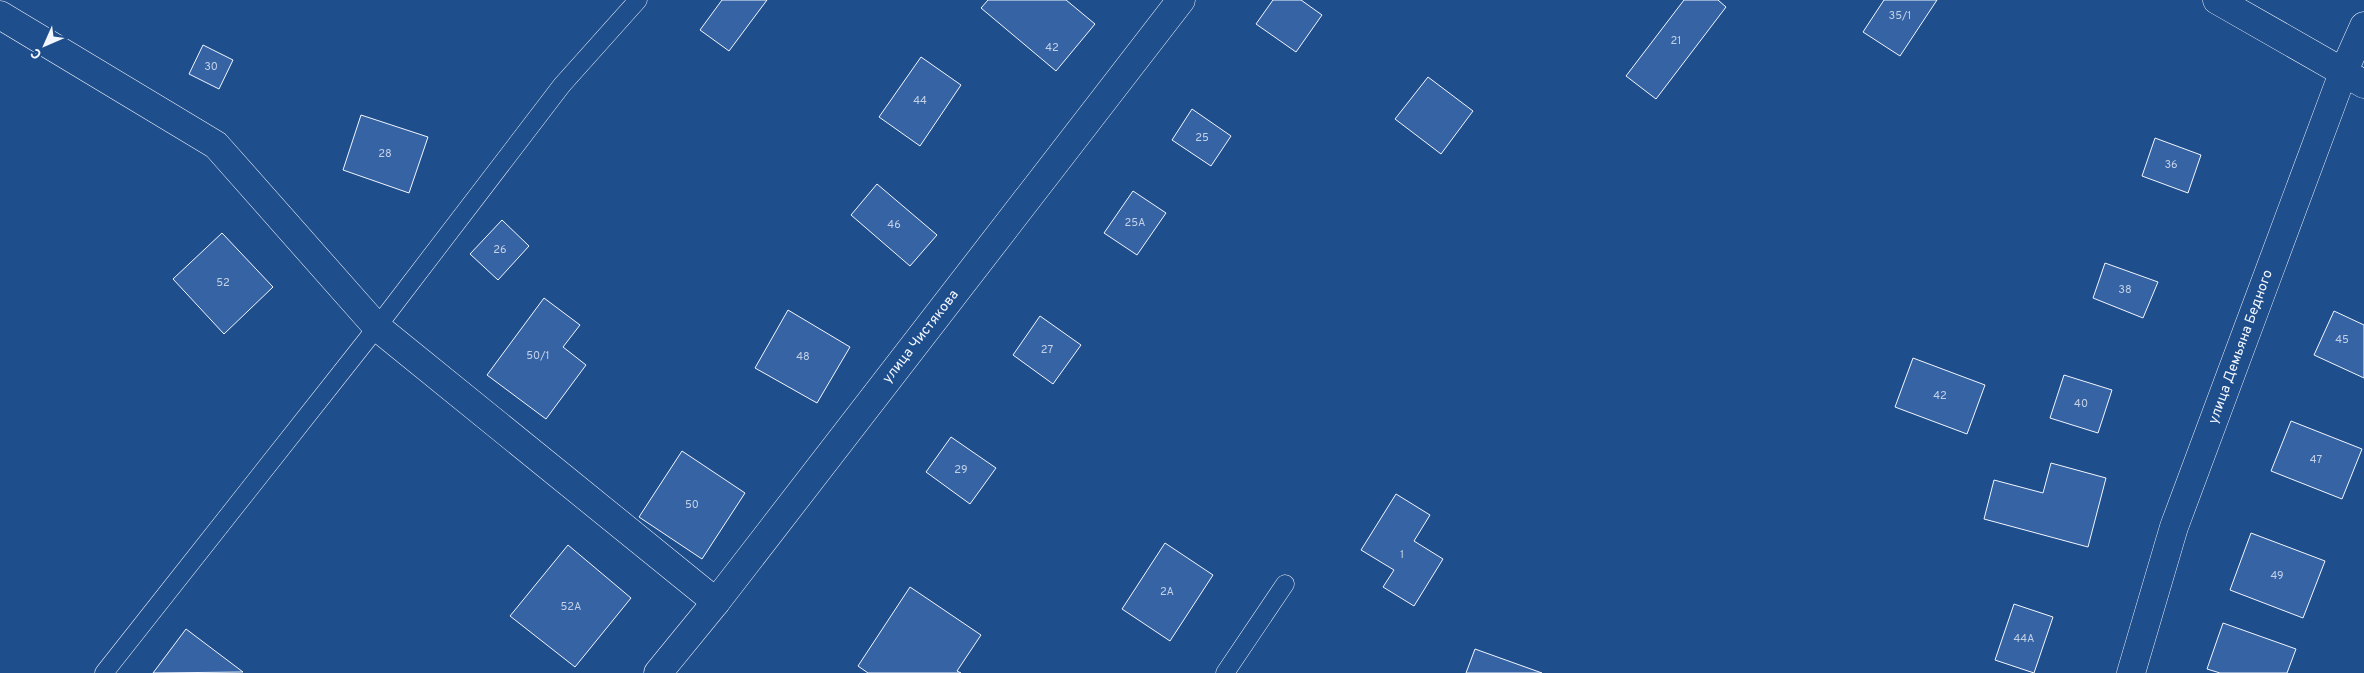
<svg xmlns="http://www.w3.org/2000/svg" width="2364" height="673" font-family="Overpass,sans-serif">
	<rect width="100%" height="100%" fill="#1f4e8c"/>
	<g fill="#3563a3" stroke="#f2f6ff">
		<path d="M722,0H767L729,51L700,30Z"/>
		<path d="M988,0H1066L1095,24L1056,71L981,8Z"/>
		<path d="M1273,0H1301L1322,15L1296,52L1256,24Z"/>
		<path d="M1684,0H1718L1726,7L1656,99L1626,76Z"/>
		<path d="M1884,0H1937L1900,56L1863,32Z"/>
		<path d="M203,45L233,60L219,89L189,74Z"/>
		<path d="M921,57L961,85L920,146L879,117Z"/>
		<path d="M1428,77L1473,111L1441,154L1395,119Z"/>
		<path d="M1192,109L1231,136L1211,166L1172,140Z"/>
		<path d="M361,115L428,137L409,193L343,170Z"/>
		<path d="M2155,138L2201,155L2188,193L2142,176Z"/>
		<path d="M877,184L937,235L910,266L851,215Z"/>
		<path d="M1133,191L1166,213L1137,255L1104,233Z"/>
		<path d="M502,220L529,246L498,280L470,254Z"/>
		<path d="M222,233L273,287L224,334L173,279Z"/>
		<path d="M2105,263L2158,282L2143,318L2093,298Z"/>
		<path d="M544,298L580,325L563,347L586,365L546,419L487,375Z"/>
		<path d="M788,310L850,347L817,403L755,368Z"/>
		<path d="M2334,311L2364,325V378L2314,355Z"/>
		<path d="M1040,316L1081,345L1053,384L1013,355Z"/>
		<path d="M1913,358L1985,385L1967,434L1895,407Z"/>
		<path d="M2064,375L2112,390L2098,433L2050,418Z"/>
		<path d="M2291,421L2362,449L2342,499L2271,471Z"/>
		<path d="M951,437L996,468L970,504L926,472Z"/>
		<path d="M682,451L745,493L702,559L639,517Z"/>
		<path d="M2051,463L2106,478L2088,547L1984,519L1994,480L2043,493Z"/>
		<path d="M1396,494L1430,515L1414,541L1443,559L1414,606L1383,587L1394,570L1361,550Z"/>
		<path d="M2251,533L2325,561L2303,618L2230,590Z"/>
		<path d="M1165,543L1213,575L1170,641L1122,609Z"/>
		<path d="M568,545L631,598L575,667L510,616Z"/>
		<path d="M910,587L981,635L957,671L961,673H868L858,666Z"/>
		<path d="M2014,604L2053,617L2034,673L1995,660Z"/>
		<path d="M2223,623L2296,649L2287,673H2220L2207,669Z"/>
		<path d="M186,629L243,672L153,673Z"/>
		<path d="M1475,649L1542,673H1466Z"/>
	</g>
	<g fill="none" stroke-linecap="round" stroke-linejoin="round">
		<defs>
			<g id="service">
				<path d="M104,673L377,327L562,85L638,0"/>
				<path d="M1225,673L1285,584"/>
			</g>
			<g id="minor">
				<path d="M2217,0L2364,84"/>
				<path d="M0,15L216,145L377,327L716,602"/>
				<path d="M658,673L716,602L1181,0"/>
				<path d="M2131,673L2174,527L2343,73L2364,26"/>
			</g>
		</defs>
		<use href="#service" stroke="#f2f6ff" stroke-width="19"/>
		<use href="#minor" stroke="#f2f6ff" stroke-width="29"/>
		<use href="#service" stroke="#1f4e8c" stroke-width="18"/>
		<use href="#minor" stroke="#1f4e8c" stroke-width="28"/>
	</g>
	<g text-anchor="middle" dominant-baseline="central" stroke-width="4" stroke-linejoin="round" paint-order="stroke">
		<g font-size="11" fill="#c3d1e8">
			<text x="1900" y="16">35/1</text>
			<text x="1676" y="41">21</text>
			<text x="1052" y="48">42</text>
			<text x="211" y="67">30</text>
			<text x="920" y="101">44</text>
			<text x="1202" y="138">25</text>
			<text x="385" y="154">28</text>
			<text x="2171" y="165">36</text>
			<text x="1135" y="223">25А</text>
			<text x="894" y="225">46</text>
			<text x="500" y="250">26</text>
			<text x="223" y="283">52</text>
			<text x="2125" y="290">38</text>
			<text x="2342" y="340">45</text>
			<text x="1047" y="350">27</text>
			<text x="538" y="356">50/1</text>
			<text x="803" y="357">48</text>
			<text x="1940" y="396">42</text>
			<text x="2081" y="404">40</text>
			<text x="2316" y="460">47</text>
			<text x="961" y="470">29</text>
			<text x="692" y="505">50</text>
			<text x="1402" y="555">1</text>
			<text x="2277" y="576">49</text>
			<text x="1167" y="592">2А</text>
			<text x="571" y="607">52А</text>
			<text x="2024" y="639">44А</text>
		</g>
		<g font-size="14" fill="#f2f6ff" stroke="#1f4e8c">
			<text transform="translate(921 337) rotate(-52)">улица Чистякова</text>
			<text transform="translate(2241 347) rotate(-70)">улица Демьяна Бедного</text>
		</g>
	</g>
	<g transform="translate(45 45) rotate(225)" stroke="#1f4e8c" stroke-width="4" paint-order="stroke">
	<path d="M0-4L9 19L0 12L-9 19Z" fill="#f2f6ff"/>
	<text y="-8" font-size="14" font-weight="bold" text-anchor="middle" fill="#f2f6ff">С</text>
	</g>
</svg>
